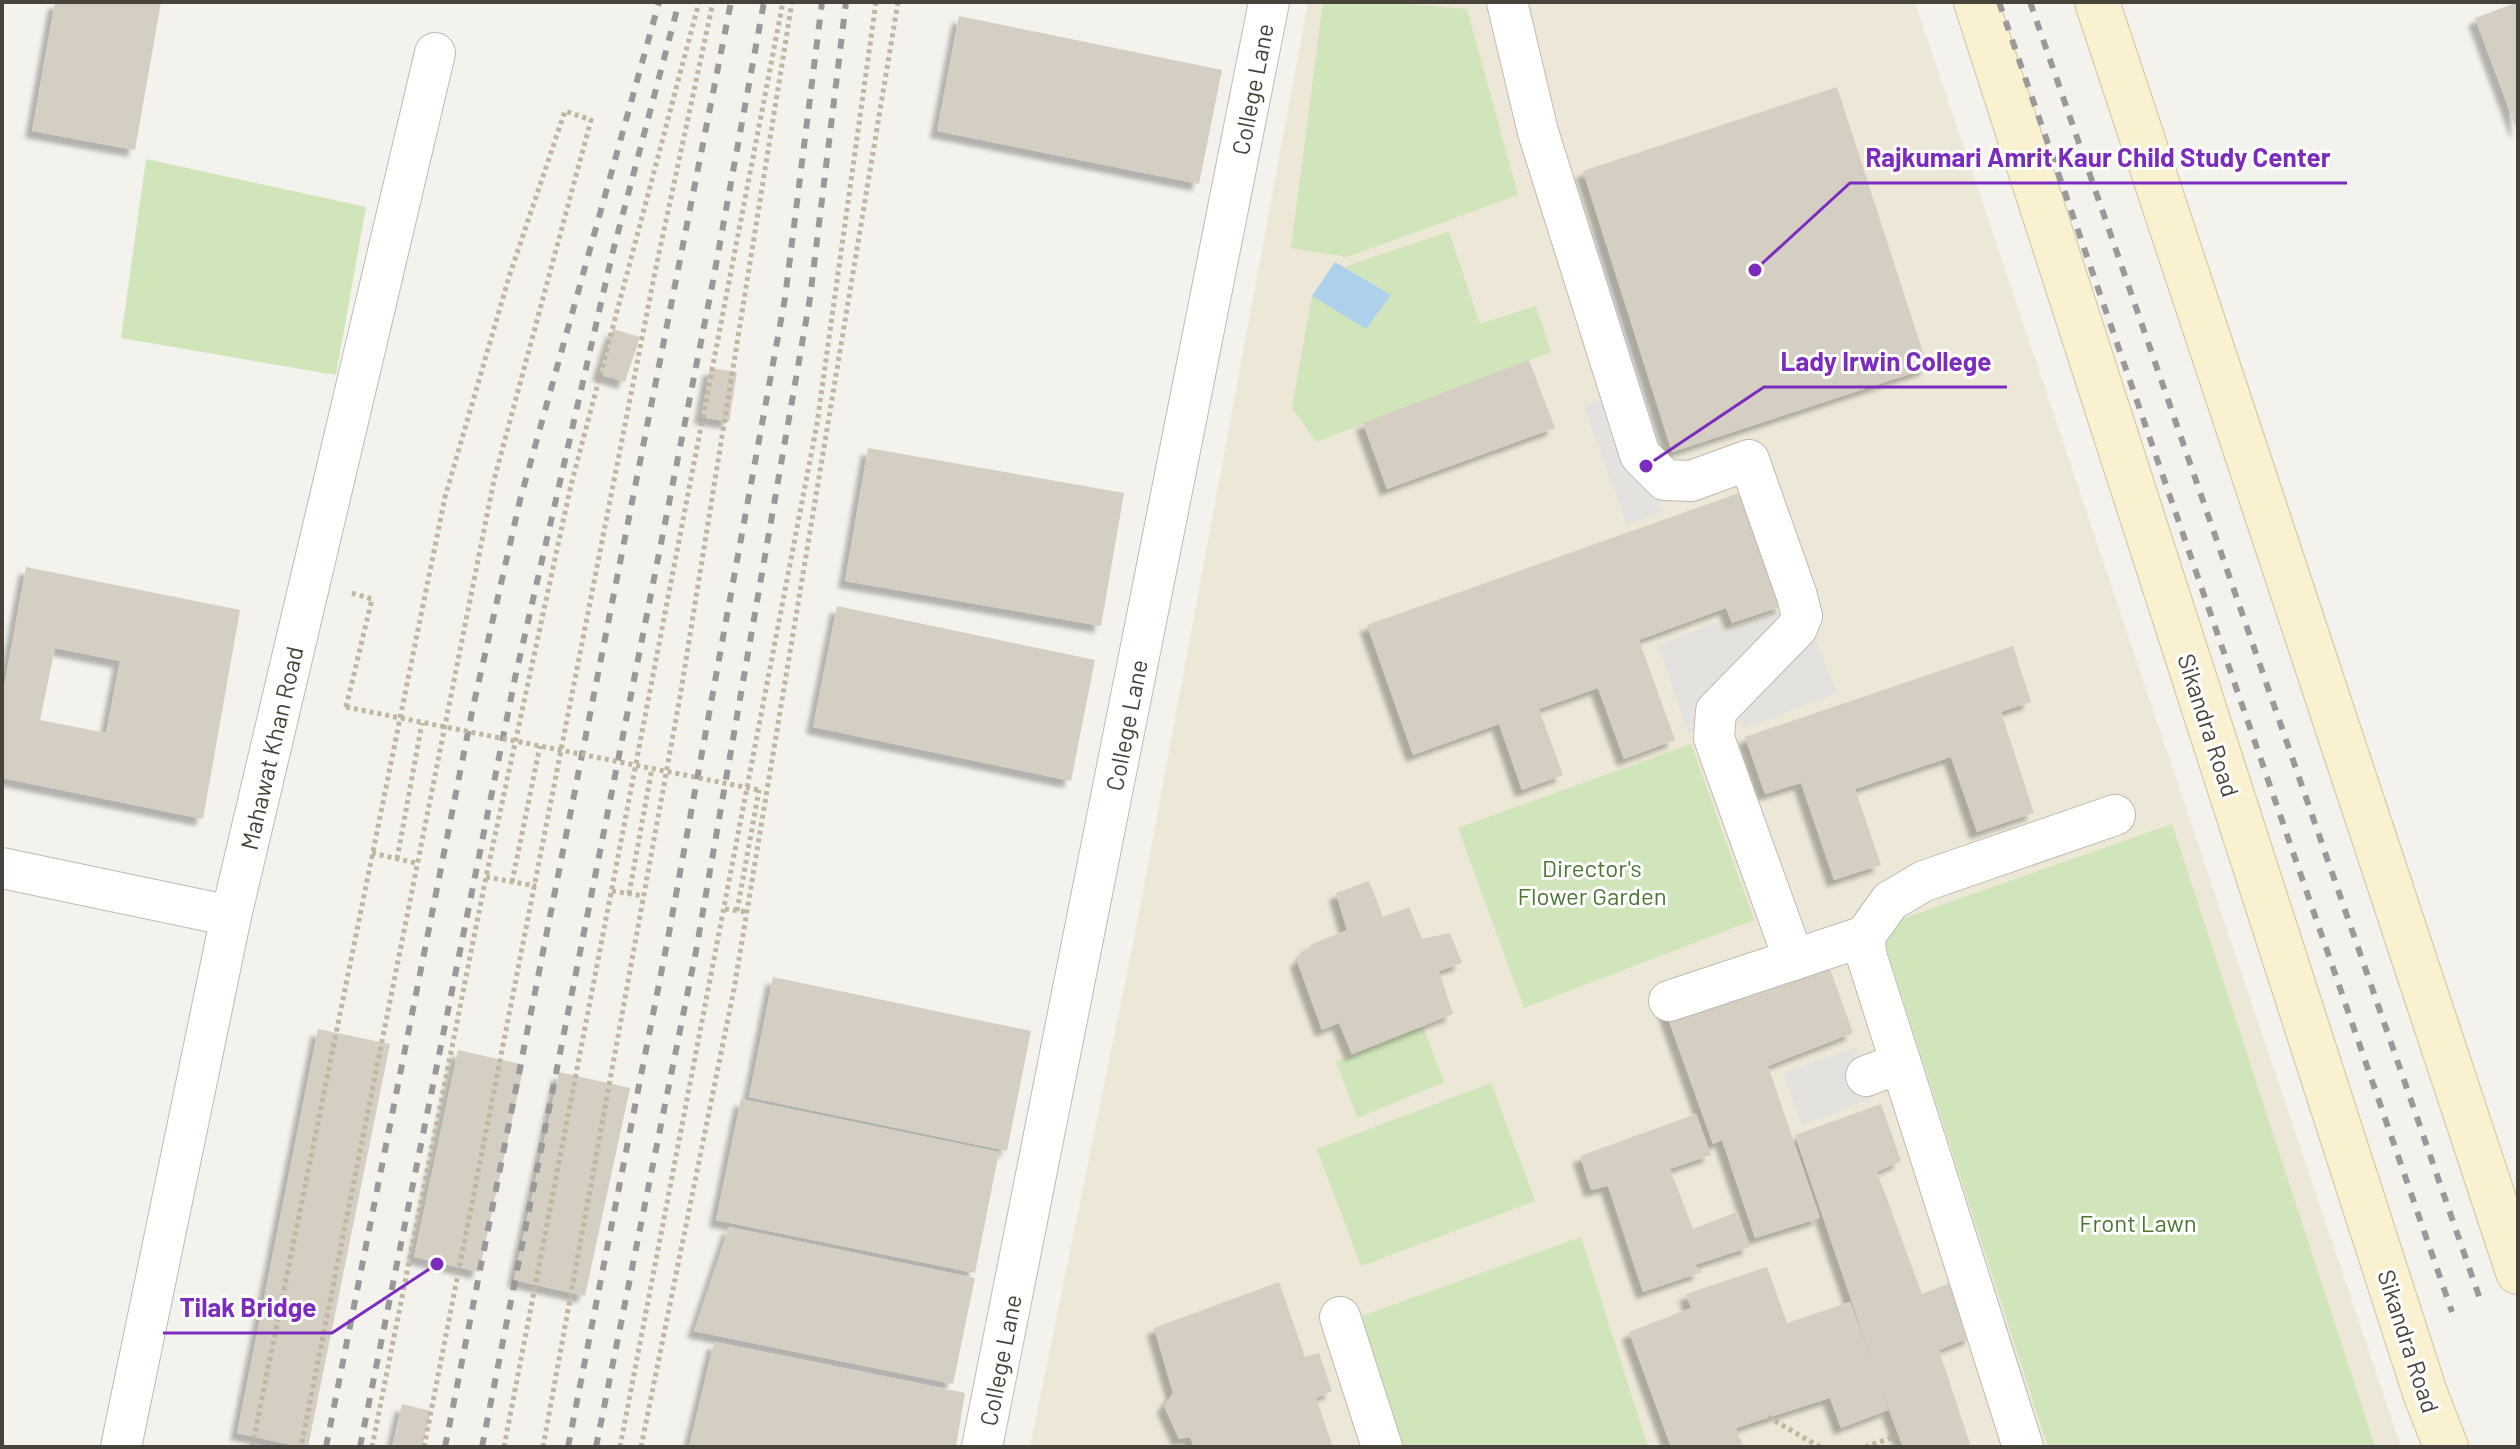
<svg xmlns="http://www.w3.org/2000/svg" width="2520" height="1449" font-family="Barlow,sans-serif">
	<defs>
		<filter id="shadow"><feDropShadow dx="-7" dy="7" stdDeviation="2" flood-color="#0004"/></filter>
	</defs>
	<rect width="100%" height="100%" fill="#f4f2ec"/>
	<path fill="#ece7d7" d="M1308,2H1915L2401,1447H1030L1136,929Z"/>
	<g fill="#d0e5b9">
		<path d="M1323,2H1389L1467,9L1518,195L1347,257L1291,248Z"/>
		<path d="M146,159L366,207L336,375L121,338Z"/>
		<path d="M1449,232L1480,324L1536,306L1551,352L1316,442L1292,408L1312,296L1366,329L1391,295L1344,267Z"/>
		<path d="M1691,744L1754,920L1524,1008L1458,828Z"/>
		<path d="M2172,824L2375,1447H2048L1884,941L1893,922Z"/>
		<path d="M1423,1027L1444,1082L1358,1118L1336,1062Z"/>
		<path d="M1491,1083L1535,1201L1361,1266L1317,1149Z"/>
		<path d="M1581,1237L1648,1447H1398L1357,1318Z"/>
	</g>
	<g fill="#e4e2df">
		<path d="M1599,234L1664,450L1641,456L1662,512L1627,525L1584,407L1620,393L1573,244Z"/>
		<path d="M1784,610L1812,630L1837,693L1743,729L1731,697L1689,734L1658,645L1718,622L1722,632Z"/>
		<path d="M1855,1048L1874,1098L1802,1125L1783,1074Z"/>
	</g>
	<path fill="#aed1eb" d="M1335,262L1391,295L1366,329L1312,296Z"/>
	<g fill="#d5cec2" fill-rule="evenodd" filter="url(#shadow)">
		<path d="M55,2H161L135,150L32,131Z"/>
		<path d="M2518,2V133L2475,18Z"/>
		<path d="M959,16L1222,70L1199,184L937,131Z"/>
		<path d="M1837,87L1928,368L1672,452L1583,171Z"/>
		<path d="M613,329L640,337L625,382L599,374Z"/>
		<path d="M1529,360L1555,428L1387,489L1363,423Z"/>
		<path d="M710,368L737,372L729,422L701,417Z"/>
		<path d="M868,448L1124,493L1101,626L845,581Z"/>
		<path d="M1742,492L1783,606L1732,623L1726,608L1639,640L1675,740L1624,759L1598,688L1539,709L1563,775L1522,790L1499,724L1413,755L1367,625Z"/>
		<path d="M26,567L240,610L203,819L2,778V698ZM55,648L120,661L106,733L40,720Z"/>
		<path d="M837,606L1095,660L1071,781L813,727Z"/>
		<path d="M2013,646L2031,702L2001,712L2034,813L1977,832L1951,757L1855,789L1881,865L1834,880L1801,783L1765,794L1745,737Z"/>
		<path d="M1369,881L1383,917L1409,907L1422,939L1450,933L1462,963L1439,971L1453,1014L1352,1054L1339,1023L1322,1030L1297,961L1312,944L1347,930L1336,893Z"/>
		<path d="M1829,966L1853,1033L1768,1066L1820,1218L1755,1238L1722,1140L1713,1144L1665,1010L1739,981L1746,998Z"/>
		<path d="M773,977L1031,1031L1007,1151L749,1097Z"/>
		<path d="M318,1029L390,1044L308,1447H301L237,1433Z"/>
		<path d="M458,1050L524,1065L479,1272L414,1257Z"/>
		<path d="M559,1072L630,1088L585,1296L514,1280Z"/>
		<path d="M741,1099L999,1152L975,1273L716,1220Z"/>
		<path d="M1881,1104L1901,1161L1877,1172L1922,1294L1953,1282L1972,1337L1939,1350L1971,1447H1903L1881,1389L1888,1410L1841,1428L1830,1398L1736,1428L1743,1447H1671L1629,1332L1691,1308L1686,1294L1767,1267L1787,1323L1850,1302L1873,1364L1795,1135Z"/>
		<path d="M1696,1114L1711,1155L1670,1169L1693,1229L1737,1212L1750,1247L1695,1265L1702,1272L1643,1292L1608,1186L1591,1190L1580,1156Z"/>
		<path d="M729,1227L975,1278L953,1384L694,1331Z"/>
		<path d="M1279,1282L1305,1357L1319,1353L1332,1391L1316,1398L1333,1447H1194L1190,1437L1179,1439L1164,1406L1173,1393L1154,1328Z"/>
		<path d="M714,1342L965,1393L956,1447H689Z"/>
		<path d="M402,1404L431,1411L422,1447H392Z"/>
	</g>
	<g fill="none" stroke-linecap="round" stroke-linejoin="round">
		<defs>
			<g id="minor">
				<path d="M1507,2L1538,132L1640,455L1665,480L1691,481L1749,460L1797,596L1802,616L1797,628L1716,711L1714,738L1794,960"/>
				<path d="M2,868L231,916"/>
				<path d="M1669,1001L1865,936"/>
				<path d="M1866,1076L1901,1063"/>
				<path d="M1340,1317L1382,1447"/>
				<path d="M121,1447L231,916L435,53"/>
				<path d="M982,1447L1269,2"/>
				<path d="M2023,1447L1866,954L1865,936L1890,901L1924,881L2115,815"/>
			</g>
			<g id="secondary">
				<path d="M1976,2L2425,1393L2446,1447"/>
				<path d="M2097,2L2518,1272"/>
			</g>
		</defs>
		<use href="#minor" stroke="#bfbaaf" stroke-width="42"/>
		<use href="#secondary" stroke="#d0c59f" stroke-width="46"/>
		<g stroke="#c0b6a1" stroke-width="5" stroke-dasharray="4 4" stroke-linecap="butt">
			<path d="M346,707L372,599L348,592"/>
			<path d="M372,853L416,863"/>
			<path d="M397,859L422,723"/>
			<path d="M486,877L536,886"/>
			<path d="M512,882L540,746"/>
			<path d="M612,891L644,896"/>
			<path d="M629,894L652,768"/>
			<path d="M725,909L747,912"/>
			<path d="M737,911L759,790"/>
			<path d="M1768,1417L1820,1447"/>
			<path d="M252,1447L445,497L509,277L565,111L591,120L494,480L301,1447"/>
			<path d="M372,1447L486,877L571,485L699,2"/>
			<path d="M424,1447L655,272L713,2"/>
			<path d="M504,1447L783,2"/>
			<path d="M543,1447L680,697L792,2"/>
			<path d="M620,1447L817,424L876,2"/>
			<path d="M641,1447L734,989L898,2"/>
			<path d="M1865,1447L1897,1436"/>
		</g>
		<use href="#minor" stroke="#fff" stroke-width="40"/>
		<use href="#secondary" stroke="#faf1d0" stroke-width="44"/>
		<g stroke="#999" stroke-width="6" stroke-dasharray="10 10" stroke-linecap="butt">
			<path d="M1999,2L2452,1312"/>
			<path d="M2030,2L2481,1302"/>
			<path d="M326,1447L473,707L520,500L659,2"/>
			<path d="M360,1447L515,678L612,255L679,2"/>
			<path d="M445,1447L731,2"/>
			<path d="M482,1447L713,281L764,2"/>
			<path d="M568,1447L669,933L785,298L822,2"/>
			<path d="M596,1447L696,951L810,298L846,2"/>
		</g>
		<path stroke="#c0b6a1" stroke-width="5" stroke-dasharray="4 4" stroke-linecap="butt" d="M346,707L759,790"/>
	</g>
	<g text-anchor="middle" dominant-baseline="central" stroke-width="6" stroke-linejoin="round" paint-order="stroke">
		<g font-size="24" fill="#48433a" stroke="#fff">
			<text transform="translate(1252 89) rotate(-79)">College Lane</text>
			<text transform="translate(1126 725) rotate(-79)">College Lane</text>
			<text transform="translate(2209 725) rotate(72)">Sikandra Road</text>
			<text transform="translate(271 748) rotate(-77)">Mahawat Khan Road</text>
			<text transform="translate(2409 1341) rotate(72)">Sikandra Road</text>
			<text transform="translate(1000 1360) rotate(-79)">College Lane</text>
		</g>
		<g font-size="24" fill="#4a7631" stroke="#fff">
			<text x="1592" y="867">Director's<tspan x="1592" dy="28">Flower Garden</tspan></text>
			<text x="2138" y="1222">Front Lawn</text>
		</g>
	</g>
	<path fill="none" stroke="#7b2cbf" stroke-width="3" d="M1755 270L1850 183H2347M1646 466L1764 387H2007M437 1264L332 1333H163"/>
	<g fill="#7b2cbf" stroke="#fff" stroke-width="3">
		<circle cx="1755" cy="270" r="8"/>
		<circle cx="1646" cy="466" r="8"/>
		<circle cx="437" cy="1264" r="8"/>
	</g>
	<g font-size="26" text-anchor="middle" font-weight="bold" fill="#7b2cbf" stroke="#fff" stroke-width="6" stroke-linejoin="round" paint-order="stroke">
		<text x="2098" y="167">Rajkumari Amrit Kaur Child Study Center</text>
		<text x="1886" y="371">Lady Irwin College</text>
		<text x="248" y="1317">Tilak Bridge</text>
	</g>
	<rect width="2520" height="1449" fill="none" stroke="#48433a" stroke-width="8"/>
</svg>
